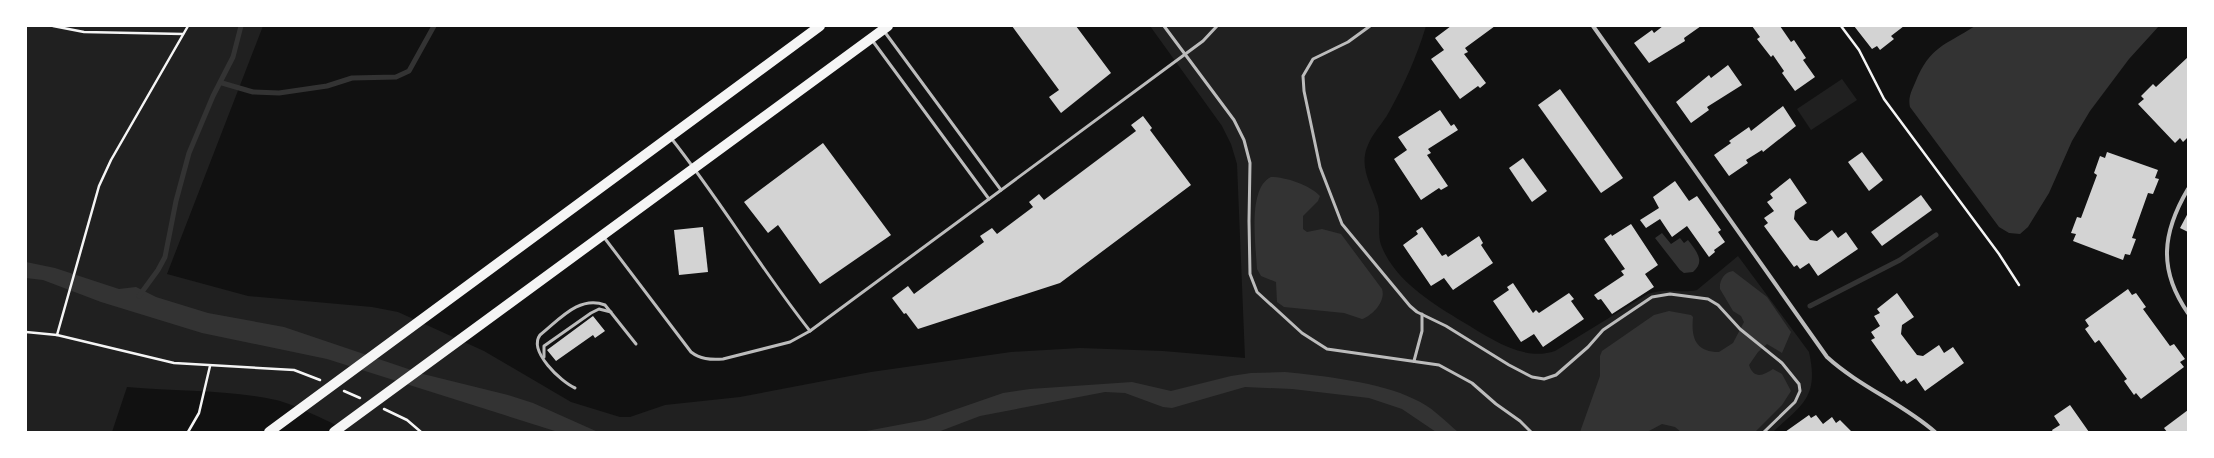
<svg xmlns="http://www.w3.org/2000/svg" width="2214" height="458" font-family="'Archivo Narrow',sans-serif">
	<rect width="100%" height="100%" fill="#111"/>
	<g fill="#202020">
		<path d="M26,26H263L167,274L248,296L372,307L398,312L484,351L571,402L620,417H630L665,405L740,397L871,372L1011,352L1080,348L1163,351L1245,358L1237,164L1231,144L1222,126L1150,26H1426C1417,56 1404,85 1389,112C1383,123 1372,134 1368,145C1358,167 1372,186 1378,206C1381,218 1377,233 1381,245C1395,281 1432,303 1463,322C1490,338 1523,362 1555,351L1648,294C1667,287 1679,294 1697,290L1738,256L1809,352C1819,397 1803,404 1773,432H352C330,423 297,405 276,400C227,389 177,392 127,387L112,432H26Z"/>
		<path d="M1842,79L1857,100L1811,130L1797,109Z"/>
	</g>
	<g fill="#333">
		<path d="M1975,26H2159L2129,59L2090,111L2072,141L2049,193L2028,227L2020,234L2009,233L1999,227L1910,107C1908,98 1911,92 1915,83C1930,46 1944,46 1975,26Z"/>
		<path d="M1271,177C1286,177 1310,185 1320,196L1318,201L1303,216V229L1307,232L1322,229L1341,234L1382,289C1386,301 1373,315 1362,319L1344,313L1284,307L1277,302L1276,282L1261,276L1257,269C1256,247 1247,188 1271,177Z"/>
		<path d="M1662,233L1671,244L1680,238L1684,243L1688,240C1696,251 1706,261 1693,272L1684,273L1680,270L1655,238Z"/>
		<path d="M26,262L55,268L119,289L136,287L156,297L208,313L284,327L423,374L508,395L533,403L598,432H558L327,359L202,333L101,302L43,280L26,278Z"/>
		<path d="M1733,271L1767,297L1791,332L1782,353L1767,344L1758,352L1749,365C1754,380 1764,375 1773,369L1782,374L1791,391L1782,405L1755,432H1681L1675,427L1662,424L1647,432H1580L1600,376V356L1602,351L1654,315L1669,311L1691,315L1693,317C1691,337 1695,352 1719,352L1733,343L1744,322L1741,316L1733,311L1720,289C1719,281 1724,272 1733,271Z"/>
		<path d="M1285,372C1323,376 1380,382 1414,399C1431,406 1444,420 1458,432H1436L1402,409L1369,398L1292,389L1245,387L1172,408L1163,407L1125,393L1105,392L980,416L938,432H861L925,420L1003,393L1030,389L1132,382L1171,391L1231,376L1251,373Z"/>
	</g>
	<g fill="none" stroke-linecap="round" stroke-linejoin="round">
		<g stroke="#333" stroke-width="5">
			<path d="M222,83L253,92L279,93L327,86L352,78L396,77L409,71L434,26"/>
			<path d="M139,296L158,270L165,257L176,201L189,153L213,96L233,57L241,26"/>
			<path d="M1810,306L1900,260L1936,235"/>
		</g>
	</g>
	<g fill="#d3d3d3">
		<path d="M1012,26H1076L1111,73L1061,113L1049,97L1059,90Z"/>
		<path d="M1451,26H1495L1465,48L1468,52L1464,54L1486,83L1480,88L1478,86L1460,99L1431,59L1444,50L1435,38Z"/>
		<path d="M1663,26H1701L1684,38L1685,41L1649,63L1634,43L1652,30L1654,33Z"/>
		<path d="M1752,26H1780L1791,42L1794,40L1806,58L1803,60L1815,77L1795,91L1782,73L1784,71L1773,55L1771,57L1757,39L1760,37Z"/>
		<path d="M1854,26H1904L1891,36L1894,39L1880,50L1877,46L1872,49Z"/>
		<path d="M2188,57V137L2183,142L2180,138L2175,143L2138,104L2144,99L2141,96L2153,84L2156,87Z"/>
		<path d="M1728,65L1742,85L1707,107L1709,110L1691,123L1676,102L1709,75L1711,78Z"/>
		<path d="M1560,89L1623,178L1601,193L1538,105Z"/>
		<path d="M1783,106L1796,126L1763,152L1762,150L1746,160L1748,163L1729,176L1714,155L1731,143L1729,141L1749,127L1751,131Z"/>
		<path d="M1440,110L1451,126L1454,124L1458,130L1428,149L1431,153L1427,155L1448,186L1441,190L1439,188L1421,200L1394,159L1407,150L1398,137Z"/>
		<path d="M1143,116L1152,128L1150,130L1191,185L1060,283L918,329L906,313L904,314L892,298L908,286L914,294L984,242L980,236L992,228L997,234L1033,207L1029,202L1039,194L1044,200L1136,131L1131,125Z"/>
		<path d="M823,143L891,235L820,284L778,225L768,233L744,202Z"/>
		<path d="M1862,152L1883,180L1869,191L1848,162Z"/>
		<path d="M2107,152L2158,170L2155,178L2159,179L2153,194L2148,193L2132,238L2136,239L2130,255L2125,254L2123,260L2073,241L2076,234L2071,233L2077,217L2081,218L2097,175L2094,173L2100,156L2105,158Z"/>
		<path d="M1523,158L1547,191L1532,202L1509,168Z"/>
		<path d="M1790,178L1807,203L1795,211L1794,219L1810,240L1817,241L1832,230L1838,238L1846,232L1858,249L1818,276L1809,263L1800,269L1797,265L1794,267L1764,226L1768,223L1764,218L1774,211L1767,202L1773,198L1770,194Z"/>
		<path d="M1675,181L1689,201L1697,196L1721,230L1718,232L1725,242L1714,250L1715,252L1709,257L1687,226L1672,237L1660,219L1646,228L1640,220L1659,208L1653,197Z"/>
		<path d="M1921,195L1932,210L1882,246L1871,232Z"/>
		<path d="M2188,213V232L2180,228Z"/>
		<path d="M1631,224L1658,265L1645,274L1654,287L1612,314L1601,299L1598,300L1594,295L1624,275L1621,271L1625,269L1604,239L1611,234L1612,236Z"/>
		<path d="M703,227L708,272L679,275L674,230Z"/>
		<path d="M1422,227L1442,256L1446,254L1448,257L1479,236L1483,243L1481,245L1493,263L1453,290L1444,278L1431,286L1403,245L1418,234L1416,231Z"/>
		<path d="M1513,283L1533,313L1536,310L1539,313L1569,293L1574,299L1571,301L1584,319L1543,347L1534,334L1521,342L1493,301L1509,290L1507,287Z"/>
		<path d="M2128,289L2132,295L2136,293L2146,307L2143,309L2170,346L2174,344L2185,359L2180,362L2184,367L2141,399L2136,393L2134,395L2124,381L2127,379L2099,340L2095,343L2085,329L2089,326L2085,320Z"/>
		<path d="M1897,293L1914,317L1902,325L1901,334L1917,355L1923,356L1939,345L1944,353L1953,347L1964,363L1925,391L1916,378L1907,384L1904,380L1901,382L1871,340L1875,338L1871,332L1880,326L1874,316L1880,313L1877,309Z"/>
		<path d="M593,316L605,331L595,338L593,335L556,361L547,350Z"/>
		<path d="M2070,405L2089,432H2053L2052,430L2060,425L2054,416Z"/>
		<path d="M2188,410V432H2167L2164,428Z"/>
		<path d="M1809,415L1811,418L1816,415L1823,424L1832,417L1836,423L1840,420L1852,432H1785Z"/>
	</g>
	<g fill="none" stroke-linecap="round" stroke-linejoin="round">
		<g stroke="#f5f5f5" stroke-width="2.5">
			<path d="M53,26L84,32L183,34"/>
			<path d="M1841,26L1859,50L1884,99L1999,254L2019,285"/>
			<path d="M26,332L57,335L174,363L294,370L320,380"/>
			<path d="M57,335L99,186L111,160L188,26"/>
			<path d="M344,391L360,398"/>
			<path d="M384,409L407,420L421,432"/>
			<path d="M188,432L199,413L210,366"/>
		</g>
		<g stroke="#bcbcbc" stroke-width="3">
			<path d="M1164,26L1234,120L1244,140L1250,163L1249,221L1250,274L1257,292L1302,333L1327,349L1439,365L1472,383L1496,404L1520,421L1531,432"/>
			<path d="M1370,26L1348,42L1313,59L1303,76L1304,91L1320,167L1342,224L1410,306L1417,312L1446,326L1509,365L1532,377L1544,379L1556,375L1588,347L1603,330L1652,297L1670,294L1708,299L1718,305L1740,329L1782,363L1799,384L1800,391L1795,402L1764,432"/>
			<path d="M884,31L1001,190"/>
			<path d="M872,40L989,199"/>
			<path d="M671,138C720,200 761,269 810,331"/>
			<path d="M603,236L691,352C700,359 710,360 723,359L790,342L810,331L1203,41L1217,26"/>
			<path d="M544,357V346L591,313L599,309L611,312"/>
			<path d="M1414,361L1422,331V314"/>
			<path d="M575,388C561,382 528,351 540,335C559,320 579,295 605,305L636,344"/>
		</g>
		<g stroke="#bcbcbc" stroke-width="4">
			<path d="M1593,26L1827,357C1860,387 1902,403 1935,432"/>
			<path d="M2188,189C2162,233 2158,270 2188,313"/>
		</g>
		<g stroke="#f5f5f5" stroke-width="10">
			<path d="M269,432L820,26"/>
			<path d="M334,432L888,26"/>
		</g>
	</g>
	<rect width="2214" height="458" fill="none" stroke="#ffffff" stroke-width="54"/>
</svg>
